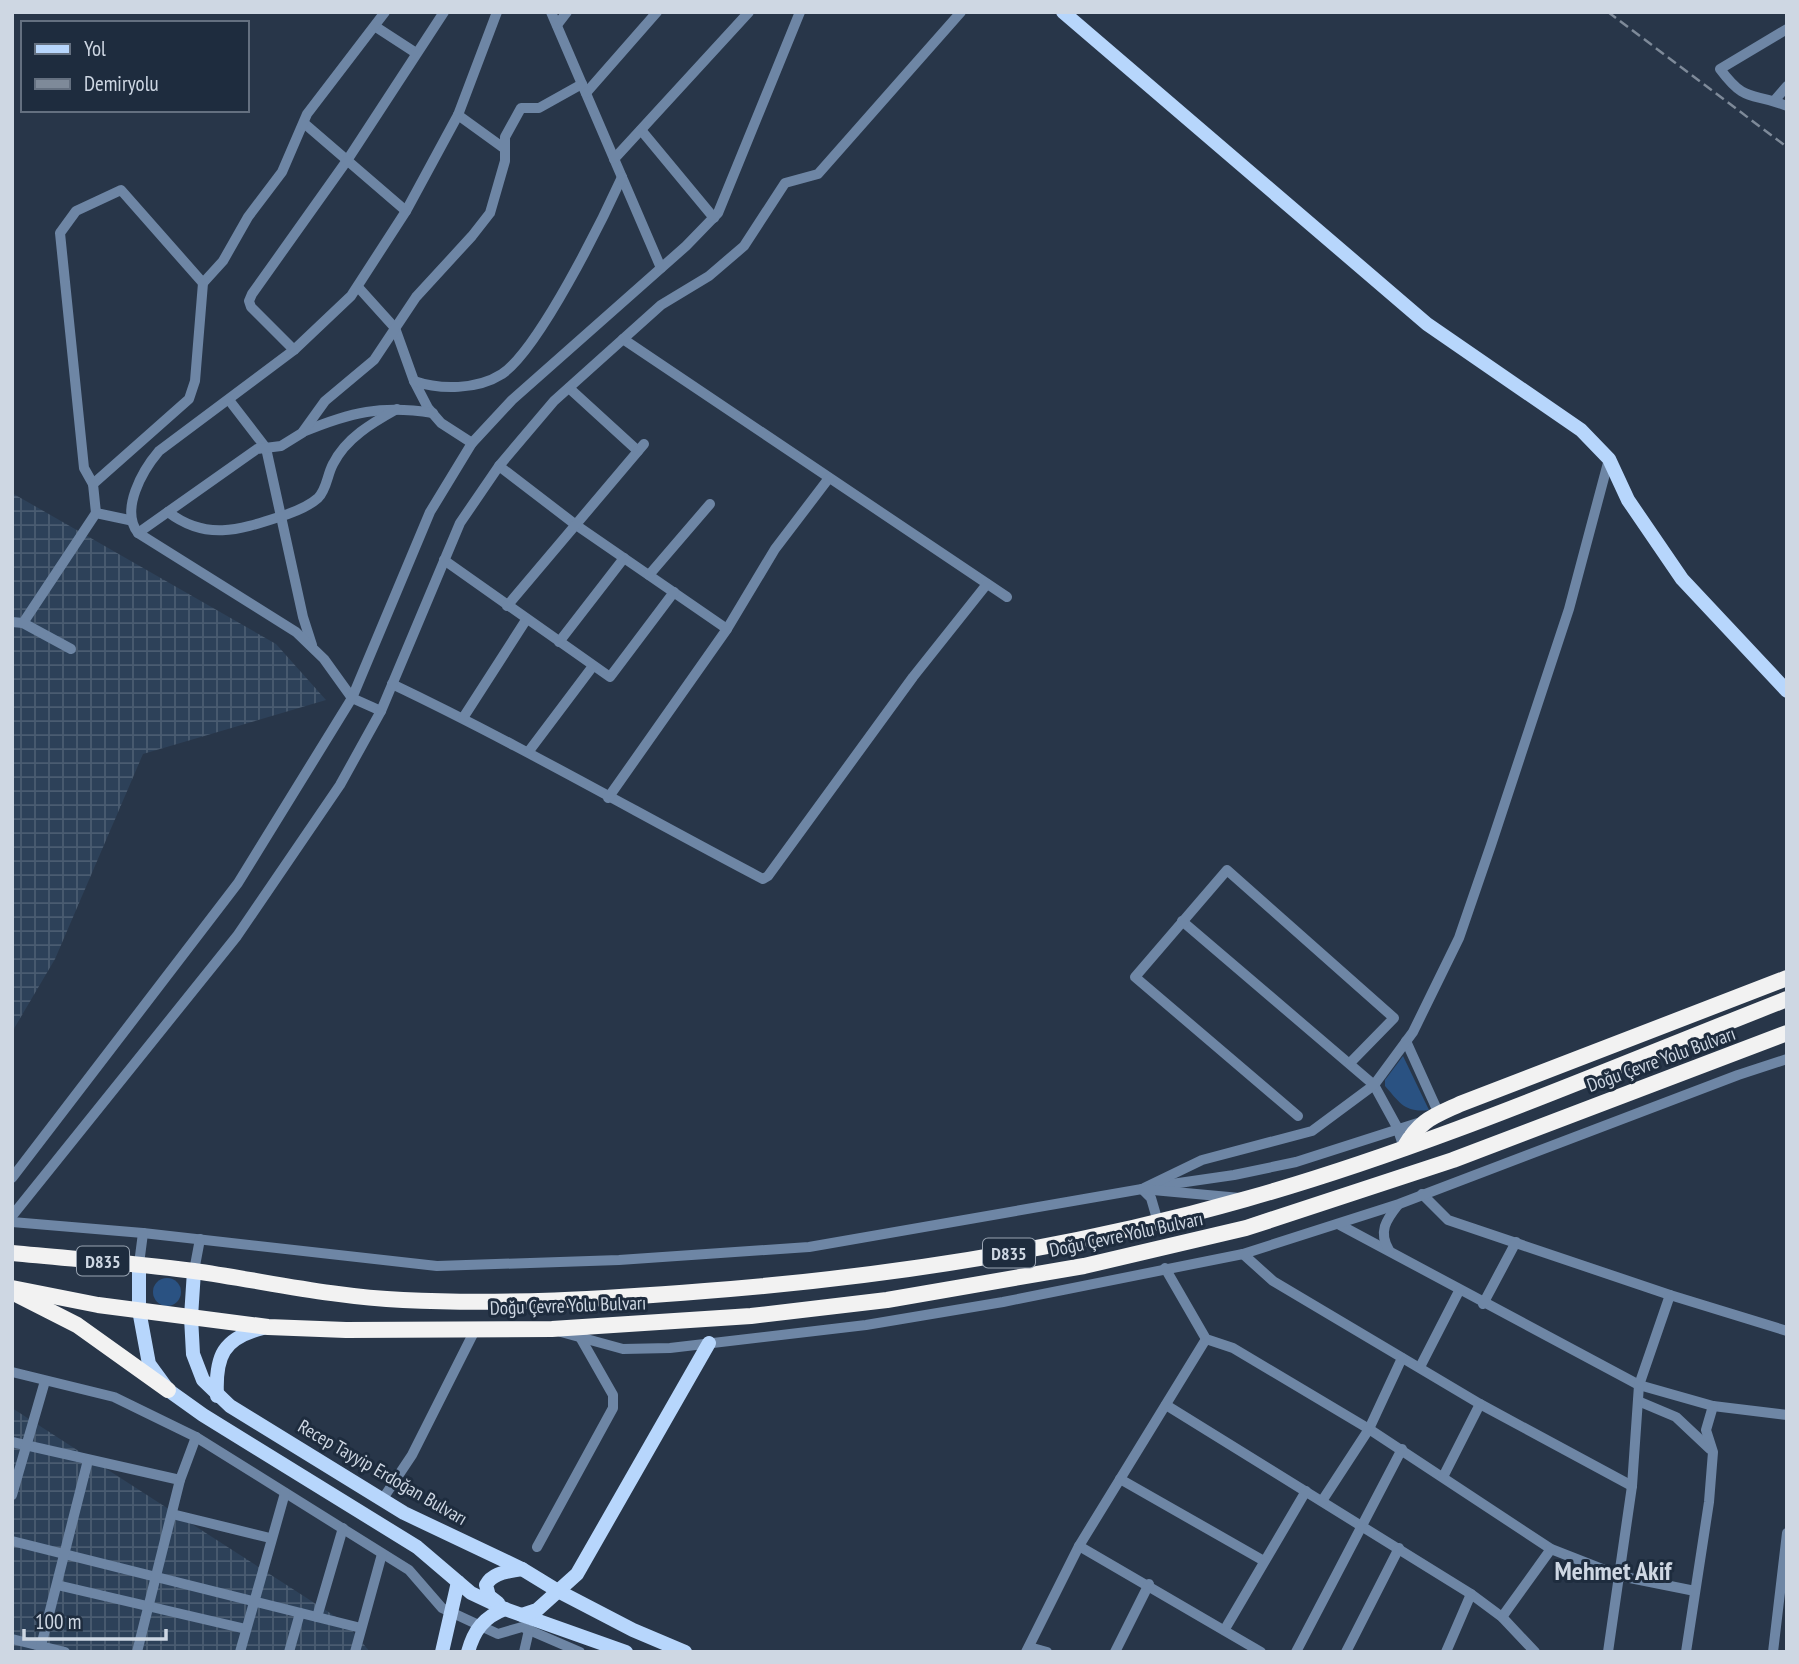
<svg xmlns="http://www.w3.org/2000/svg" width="1799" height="1664" font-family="'PT Sans Narrow',sans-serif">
	<defs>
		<pattern id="industrial-grid" width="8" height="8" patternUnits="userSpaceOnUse" patternTransform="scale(1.75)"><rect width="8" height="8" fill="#2d4159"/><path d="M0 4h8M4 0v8" fill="none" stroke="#4a5c71"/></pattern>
	</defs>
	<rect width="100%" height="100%" fill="#283649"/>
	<g fill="url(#industrial-grid)">
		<path d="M12,493L276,644L326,700L143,754L55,959L12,1032Z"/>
		<path d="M12,1408L347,1624L370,1652H12Z"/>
	</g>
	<g fill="#2a5282">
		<path d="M1403,1056L1429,1110C1405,1113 1400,1103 1385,1086V1080Z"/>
		<circle cx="167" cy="1292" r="14"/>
	</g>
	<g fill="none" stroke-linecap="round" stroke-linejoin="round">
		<g stroke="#6e86a5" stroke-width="10">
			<path d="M551,12L661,268"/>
			<path d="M557,25L567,12"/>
			<path d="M376,27L416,53"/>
			<path d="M1787,29L1720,69C1747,105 1751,91 1787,106"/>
			<path d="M586,93L657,12"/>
			<path d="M1774,101L1787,86"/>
			<path d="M458,115L505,149"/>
			<path d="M305,124L406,211"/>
			<path d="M641,130L714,218"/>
			<path d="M614,159L749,12"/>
			<path d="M358,287L395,328L414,381L428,408L441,423L472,443"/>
			<path d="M623,339L1007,597"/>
			<path d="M294,350L251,307L249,301L252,294L348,159L444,12"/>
			<path d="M414,381C440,390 477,390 502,374C539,349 602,221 622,177"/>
			<path d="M569,388L638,451"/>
			<path d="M229,400L266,448L303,617L312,645"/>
			<path d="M303,432C351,412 381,405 433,413"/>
			<path d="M499,466L576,525L727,629"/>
			<path d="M93,484L84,468L60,233L76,211L121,190L203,283"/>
			<path d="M168,512C206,541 239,530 279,517C292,513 308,507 318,498C327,489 327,475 333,464C346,438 372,423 397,409"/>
			<path d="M96,513L93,484L189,399L195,381L203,283L223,261L248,217L282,172L307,114L385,12"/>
			<path d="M138,533L257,449L281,446L302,433L325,401L374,360L416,297L472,236L490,213L505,161V137L521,108H539L582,84"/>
			<path d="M444,560L610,677L674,592"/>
			<path d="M649,575L710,504"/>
			<path d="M507,606L644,444"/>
			<path d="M12,622L23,623L96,513L129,520"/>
			<path d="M23,623L71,649"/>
			<path d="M559,642L624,558"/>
			<path d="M392,684C518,744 639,814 763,879L768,876L913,677L987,584"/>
			<path d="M381,711L352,698L324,659L296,632L138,533C120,510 142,471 159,451L294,350L351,296L406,211L458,115L497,12"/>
			<path d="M463,718L526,620"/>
			<path d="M529,751L593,666"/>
			<path d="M608,798L727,629L775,549L829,478"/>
			<path d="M1182,921L1374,1085L1397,1127L1404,1148"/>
			<path d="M1406,1041L1439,1114"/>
			<path d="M1298,1116L1135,977L1227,870L1394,1018L1350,1063"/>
			<path d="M12,1178L238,883L352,698L430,512L472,443L512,400L686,246L718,213L800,12"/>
			<path d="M1158,1186L1234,1175L1296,1162L1424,1121"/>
			<path d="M1144,1188L1202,1160L1312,1131L1374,1085L1413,1032L1459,938L1491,845L1569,609L1609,459"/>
			<path d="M1142,1189L1151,1198L1158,1222"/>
			<path d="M1422,1194L1448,1220L1670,1295"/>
			<path d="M12,1216L237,936L340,785L381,711L460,523L499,466L554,401L661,305L709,276L744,246L785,183L818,174L961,12"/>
			<path d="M12,1222L143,1233L437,1266L619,1260L809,1247L1142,1189L1240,1198"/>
			<path d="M1340,1225L1639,1385L1713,1406L1787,1415"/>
			<path d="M1389,1250C1378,1232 1386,1220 1398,1205"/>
			<path d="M1243,1254L1273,1281L1480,1404L1632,1486"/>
			<path d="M139,1264L143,1233"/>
			<path d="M1165,1268L1206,1339L1233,1348L1369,1429L1551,1549L1620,1576L1695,1591"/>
			<path d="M194,1271L200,1239"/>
			<path d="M1483,1304L1516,1242"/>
			<path d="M561,1332L623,1349L670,1348L866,1325L1003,1302L1243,1254L1399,1204L1738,1075L1787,1059"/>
			<path d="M1420,1367L1459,1291"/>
			<path d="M12,1372L114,1397L196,1437L409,1570L442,1608L498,1634L522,1627L580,1652"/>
			<path d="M1638,1401L1676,1417L1710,1449"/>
			<path d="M1166,1405L1471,1594L1502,1617L1535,1652"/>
			<path d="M12,1442L180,1480"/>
			<path d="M1443,1477L1480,1404"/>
			<path d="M1120,1479L1264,1561"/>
			<path d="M12,1495L45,1381"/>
			<path d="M382,1500L412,1455L475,1330"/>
			<path d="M1322,1501L1369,1429L1402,1358"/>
			<path d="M172,1514L270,1538"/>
			<path d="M12,1541L361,1628"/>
			<path d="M1079,1546L1261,1652"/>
			<path d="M537,1547L613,1408V1395L580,1337"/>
			<path d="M57,1585L246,1629"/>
			<path d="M317,1617L343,1528"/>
			<path d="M1502,1617L1551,1549"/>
			<path d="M1225,1629L1306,1491"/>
			<path d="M12,1639L65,1652"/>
			<path d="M41,1646L88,1460"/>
			<path d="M1029,1647L1047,1652"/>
			<path d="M137,1652L180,1480L196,1437"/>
			<path d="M240,1652L285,1493"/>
			<path d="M289,1652L300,1613"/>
			<path d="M355,1652L382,1554"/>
			<path d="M524,1652L529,1630"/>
			<path d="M1026,1652L1079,1546L1206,1339"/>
			<path d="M1115,1652L1149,1584"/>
			<path d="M1296,1652L1402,1449"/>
			<path d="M1346,1652L1399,1548"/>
			<path d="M1446,1652L1471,1594"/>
			<path d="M1608,1652L1632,1486L1639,1385L1670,1295L1787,1331"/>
			<path d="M1686,1652L1709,1502L1713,1452L1706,1430L1713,1406"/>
			<path d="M1773,1652L1787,1533"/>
		</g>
		<g stroke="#b7d6fc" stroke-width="14">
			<path d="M1063,12L1427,324L1581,430L1609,459L1628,500L1682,579L1787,691"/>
			<path d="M139,1264V1310L149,1364L168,1390L203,1415L417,1547L471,1593L505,1609L626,1652"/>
			<path d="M194,1271L191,1317L193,1354L203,1380L230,1406L404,1513L522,1569L558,1591L633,1630L685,1652"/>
			<path d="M217,1396C215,1356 223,1338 263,1328"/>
			<path d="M498,1603L489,1596L486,1585C493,1572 508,1572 522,1569"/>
			<path d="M522,1615L537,1610L577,1574L709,1343"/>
			<path d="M442,1652L458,1582"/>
			<path d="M468,1652C474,1630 484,1617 505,1609"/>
		</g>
		<g stroke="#f2f2f2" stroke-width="16">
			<path d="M1404,1148C1420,1120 1432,1117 1460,1104L1787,978"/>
			<path d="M12,1253C73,1259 134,1263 194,1271C264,1281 333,1297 403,1300C504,1305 605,1299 705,1291C887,1277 1070,1249 1246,1199C1431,1147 1608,1069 1787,999"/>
			<path d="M12,1288L98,1305L268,1327L346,1330L552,1329L751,1316L887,1300L1084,1266L1246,1228L1453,1160L1787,1033"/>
			<path d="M18,1295L77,1325L168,1390"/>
		</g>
		<path stroke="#7e8a99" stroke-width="2.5" stroke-dasharray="10 5" stroke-linecap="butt" d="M1608,12L1787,147"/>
	</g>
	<g text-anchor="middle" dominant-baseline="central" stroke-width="6" stroke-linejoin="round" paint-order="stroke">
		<g fill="#1e2c3e" stroke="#99a4b2" stroke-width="2">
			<rect x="983" y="1238.5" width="52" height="29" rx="5"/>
			<rect x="77" y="1246.5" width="52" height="29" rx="5"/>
		</g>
		<g font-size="18" font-weight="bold" fill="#ced7e3">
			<text x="1009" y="1253">D835</text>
			<text x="103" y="1261">D835</text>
		</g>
		<g font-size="19" fill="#ced7e3" stroke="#1e2c3e">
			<text transform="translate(1661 1059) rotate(-20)">Doğu Çevre Yolu Bulvarı</text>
			<text transform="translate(1126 1234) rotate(-12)">Doğu Çevre Yolu Bulvarı</text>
			<text transform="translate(568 1305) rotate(-2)">Doğu Çevre Yolu Bulvarı</text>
			<text transform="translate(383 1472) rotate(30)">Recep Tayyip Erdoğan Bulvarı</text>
		</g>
		<g font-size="26" font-weight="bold" fill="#ced7e3" stroke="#1e2c3e">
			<text x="1613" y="1570">Mehmet Akif</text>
		</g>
	</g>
	<rect width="1799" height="1664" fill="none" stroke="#ced7e3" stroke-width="28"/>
	<rect x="21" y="21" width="228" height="91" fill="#1e2c3e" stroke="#647080" stroke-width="2"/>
	<rect x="35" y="44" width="35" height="10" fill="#b7d6fc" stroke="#647080" stroke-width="2"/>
	<text x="84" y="56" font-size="21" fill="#ced7e3">Yol</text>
	<rect x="35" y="79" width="35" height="10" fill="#7e8a99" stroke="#647080" stroke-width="2"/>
	<text x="84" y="91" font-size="21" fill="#ced7e3">Demiryolu</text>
	<path d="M24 1629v10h142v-10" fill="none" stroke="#ced7e3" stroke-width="3.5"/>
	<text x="35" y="1629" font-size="21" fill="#ced7e3" stroke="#1e2c3e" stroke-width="5" paint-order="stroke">100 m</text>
</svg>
